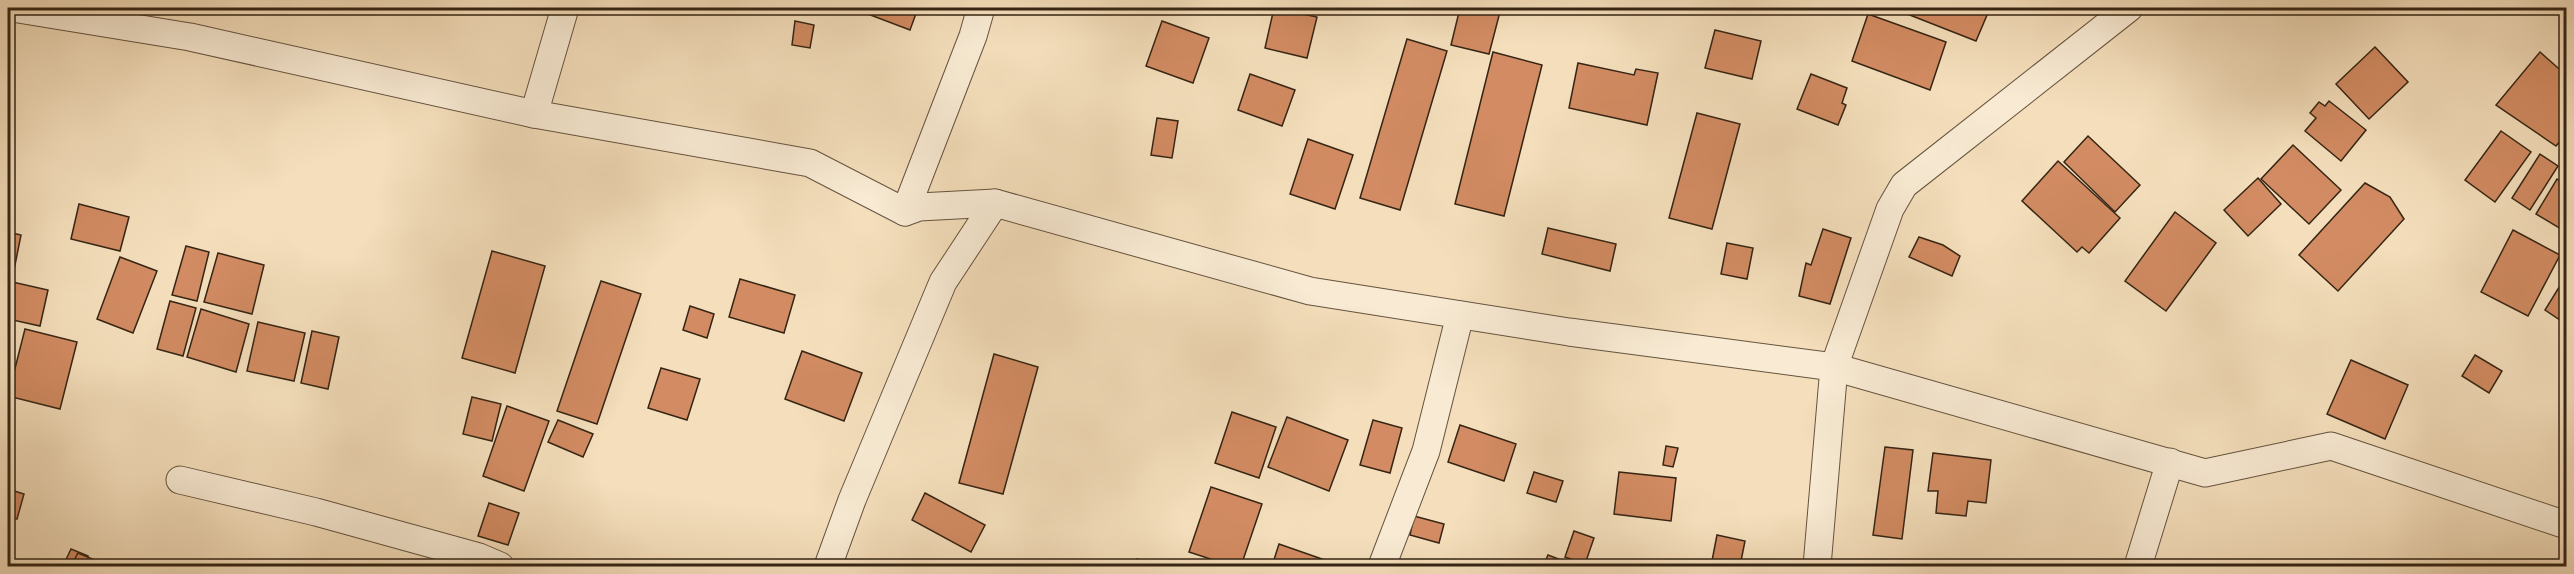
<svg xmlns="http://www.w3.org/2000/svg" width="2574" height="574" font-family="Vollkorn,serif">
	<rect width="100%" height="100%" fill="#f4debb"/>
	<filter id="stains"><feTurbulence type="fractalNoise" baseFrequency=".00333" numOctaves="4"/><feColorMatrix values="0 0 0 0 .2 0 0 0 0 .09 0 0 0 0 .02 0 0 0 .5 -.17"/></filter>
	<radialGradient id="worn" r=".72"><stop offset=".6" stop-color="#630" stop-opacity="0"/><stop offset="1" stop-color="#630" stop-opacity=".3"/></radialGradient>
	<g fill="#d28b62" stroke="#352514" stroke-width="1.5">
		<path d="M861,8H918L910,30L860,11Z"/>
		<path d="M1274,8L1317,17L1307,58L1265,48Z"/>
		<path d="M1460,8H1501L1489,54L1451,45Z"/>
		<path d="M1892,8H1990L1976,41Z"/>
		<path d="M1868,14L1946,42L1930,90L1852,61Z"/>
		<path d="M795,21L814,25L810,48L792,45Z"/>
		<path d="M1162,21L1209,38L1193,83L1146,66Z"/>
		<path d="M1715,30L1761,41L1752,79L1705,68Z"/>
		<path d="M1407,39L1447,51L1400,210L1360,198Z"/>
		<path d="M2375,47L2408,82L2369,119L2336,84Z"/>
		<path d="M1493,52L1542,65L1504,216L1455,204Z"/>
		<path d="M2540,52L2566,75V134L2556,146L2496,105Z"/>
		<path d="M1578,63L1634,75L1636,69L1658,73L1647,125L1569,108Z"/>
		<path d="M1250,74L1295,90L1282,126L1238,110Z"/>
		<path d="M1811,74L1847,88L1842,103L1846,105L1838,125L1797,109Z"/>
		<path d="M2329,101L2366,130L2341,161L2305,131L2316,118L2310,113L2319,102L2325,106Z"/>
		<path d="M1697,113L1740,124L1712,229L1669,218Z"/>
		<path d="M1157,118L1178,121L1172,158L1151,155Z"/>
		<path d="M2501,131L2531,152L2495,202L2465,180Z"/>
		<path d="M2088,136L2140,185L2115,212L2064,162Z"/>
		<path d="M1308,139L1353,155L1335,209L1290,194Z"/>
		<path d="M2293,145L2341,190L2309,224L2261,179Z"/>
		<path d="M2540,154L2558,166L2530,210L2512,198Z"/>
		<path d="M2058,161L2120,218L2089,253L2082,247L2077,252L2022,201Z"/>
		<path d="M2258,178L2281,204L2248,236L2224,210Z"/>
		<path d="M2557,179L2566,185V232L2536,214Z"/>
		<path d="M2365,183L2390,197L2404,219L2338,291L2299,255Z"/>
		<path d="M79,204L129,217L120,251L71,239Z"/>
		<path d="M2175,212L2216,243L2166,311L2125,281Z"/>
		<path d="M1548,228L1616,244L1610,271L1542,254Z"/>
		<path d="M1823,229L1851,238L1830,304L1799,296L1806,263L1811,265Z"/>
		<path d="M2513,230L2560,255L2528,316L2481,292Z"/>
		<path d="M8,232L21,235L13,275L8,274Z"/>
		<path d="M1919,237L1943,245L1960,256L1952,276L1909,257Z"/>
		<path d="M1727,243L1753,248L1747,279L1721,274Z"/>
		<path d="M186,246L209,252L197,301L172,295Z"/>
		<path d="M492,251L545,266L515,373L462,358Z"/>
		<path d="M218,253L264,265L252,314L204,302Z"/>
		<path d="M120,257L157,271L133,333L97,319Z"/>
		<path d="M2566,276V324L2545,310Z"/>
		<path d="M740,279L795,295L784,333L729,317Z"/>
		<path d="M8,281L48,290L40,326L8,319Z"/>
		<path d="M601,281L641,294L597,424L557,411Z"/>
		<path d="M170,301L196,308L183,356L157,349Z"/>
		<path d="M690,306L714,314L707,338L683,330Z"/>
		<path d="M201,309L249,324L236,372L187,357Z"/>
		<path d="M258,322L305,333L294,381L247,371Z"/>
		<path d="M25,329L77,342L60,409L8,396Z"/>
		<path d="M312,331L339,337L328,389L301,383Z"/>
		<path d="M802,351L862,373L844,421L785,399Z"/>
		<path d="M994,354L1038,367L1003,494L959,483Z"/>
		<path d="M2475,355L2502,371L2489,393L2462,376Z"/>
		<path d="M2351,360L2408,385L2385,439L2327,414Z"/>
		<path d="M661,368L700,379L687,420L648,408Z"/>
		<path d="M472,397L501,404L492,441L463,434Z"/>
		<path d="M507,406L549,421L524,491L483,476Z"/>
		<path d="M1232,412L1276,427L1259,478L1215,463Z"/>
		<path d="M1287,417L1348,440L1329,491L1268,467Z"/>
		<path d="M558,420L593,434L583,457L548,442Z"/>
		<path d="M1373,420L1402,428L1390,473L1360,465Z"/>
		<path d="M1460,425L1516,444L1504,481L1448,462Z"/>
		<path d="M1666,446L1678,448L1673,467L1663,465Z"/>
		<path d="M1885,447L1913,450L1902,539L1873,535Z"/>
		<path d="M1933,453L1991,460L1986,503L1968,501L1966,516L1936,513L1938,491H1928Z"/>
		<path d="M1534,472L1563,481L1556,502L1527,493Z"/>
		<path d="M1619,472L1676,478L1671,521L1614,514Z"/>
		<path d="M1211,487L1262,504L1241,566H1232L1189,552Z"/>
		<path d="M8,489L24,494L17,519L8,516Z"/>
		<path d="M925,493L985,525L971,552L912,520Z"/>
		<path d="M489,503L519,513L508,545L478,536Z"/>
		<path d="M1414,516L1444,524L1439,543L1410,535Z"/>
		<path d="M1574,531L1594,538L1585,564L1565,557Z"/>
		<path d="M1717,535L1745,541L1740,566H1711Z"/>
		<path d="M1279,544L1342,566H1272Z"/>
		<path d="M71,549L88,556L85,564L90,566H63Z"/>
		<path d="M78,553L109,566H71Z"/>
		<path d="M1548,555L1577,566H1543Z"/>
		<path d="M1137,559L1164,566H1135Z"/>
		<path d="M1183,560L1207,566H1181Z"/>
	</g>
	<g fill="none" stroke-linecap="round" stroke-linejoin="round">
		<defs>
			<g id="street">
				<path d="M12,8L190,37L534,114L810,163L905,212L919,207L995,203L1310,291L1569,332L1834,367L2205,473L2331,446L2566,525"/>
				<path d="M534,114L565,8"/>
				<path d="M905,212L973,36L981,8"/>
				<path d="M180,480L316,512L479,557L500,566"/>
				<path d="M828,566L852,500L943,282L995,203"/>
				<path d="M1382,566L1426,451L1460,315"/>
				<path d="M1817,566L1834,367L1890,209L1904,185L2129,8"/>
				<path d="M2138,566L2170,462"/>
			</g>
		</defs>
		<use href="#street" stroke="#65533e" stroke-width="29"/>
		<use href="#street" stroke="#f8ead3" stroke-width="27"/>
	</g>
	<rect width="2574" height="574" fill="none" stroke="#f4debb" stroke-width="30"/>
	<rect x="9" y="9" width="2556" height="556" fill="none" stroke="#352514" stroke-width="3"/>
	<rect x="15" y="15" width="2544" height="544" fill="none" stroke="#352514" stroke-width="1.5"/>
	<rect width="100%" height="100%" filter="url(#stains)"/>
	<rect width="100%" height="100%" fill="url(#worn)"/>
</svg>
